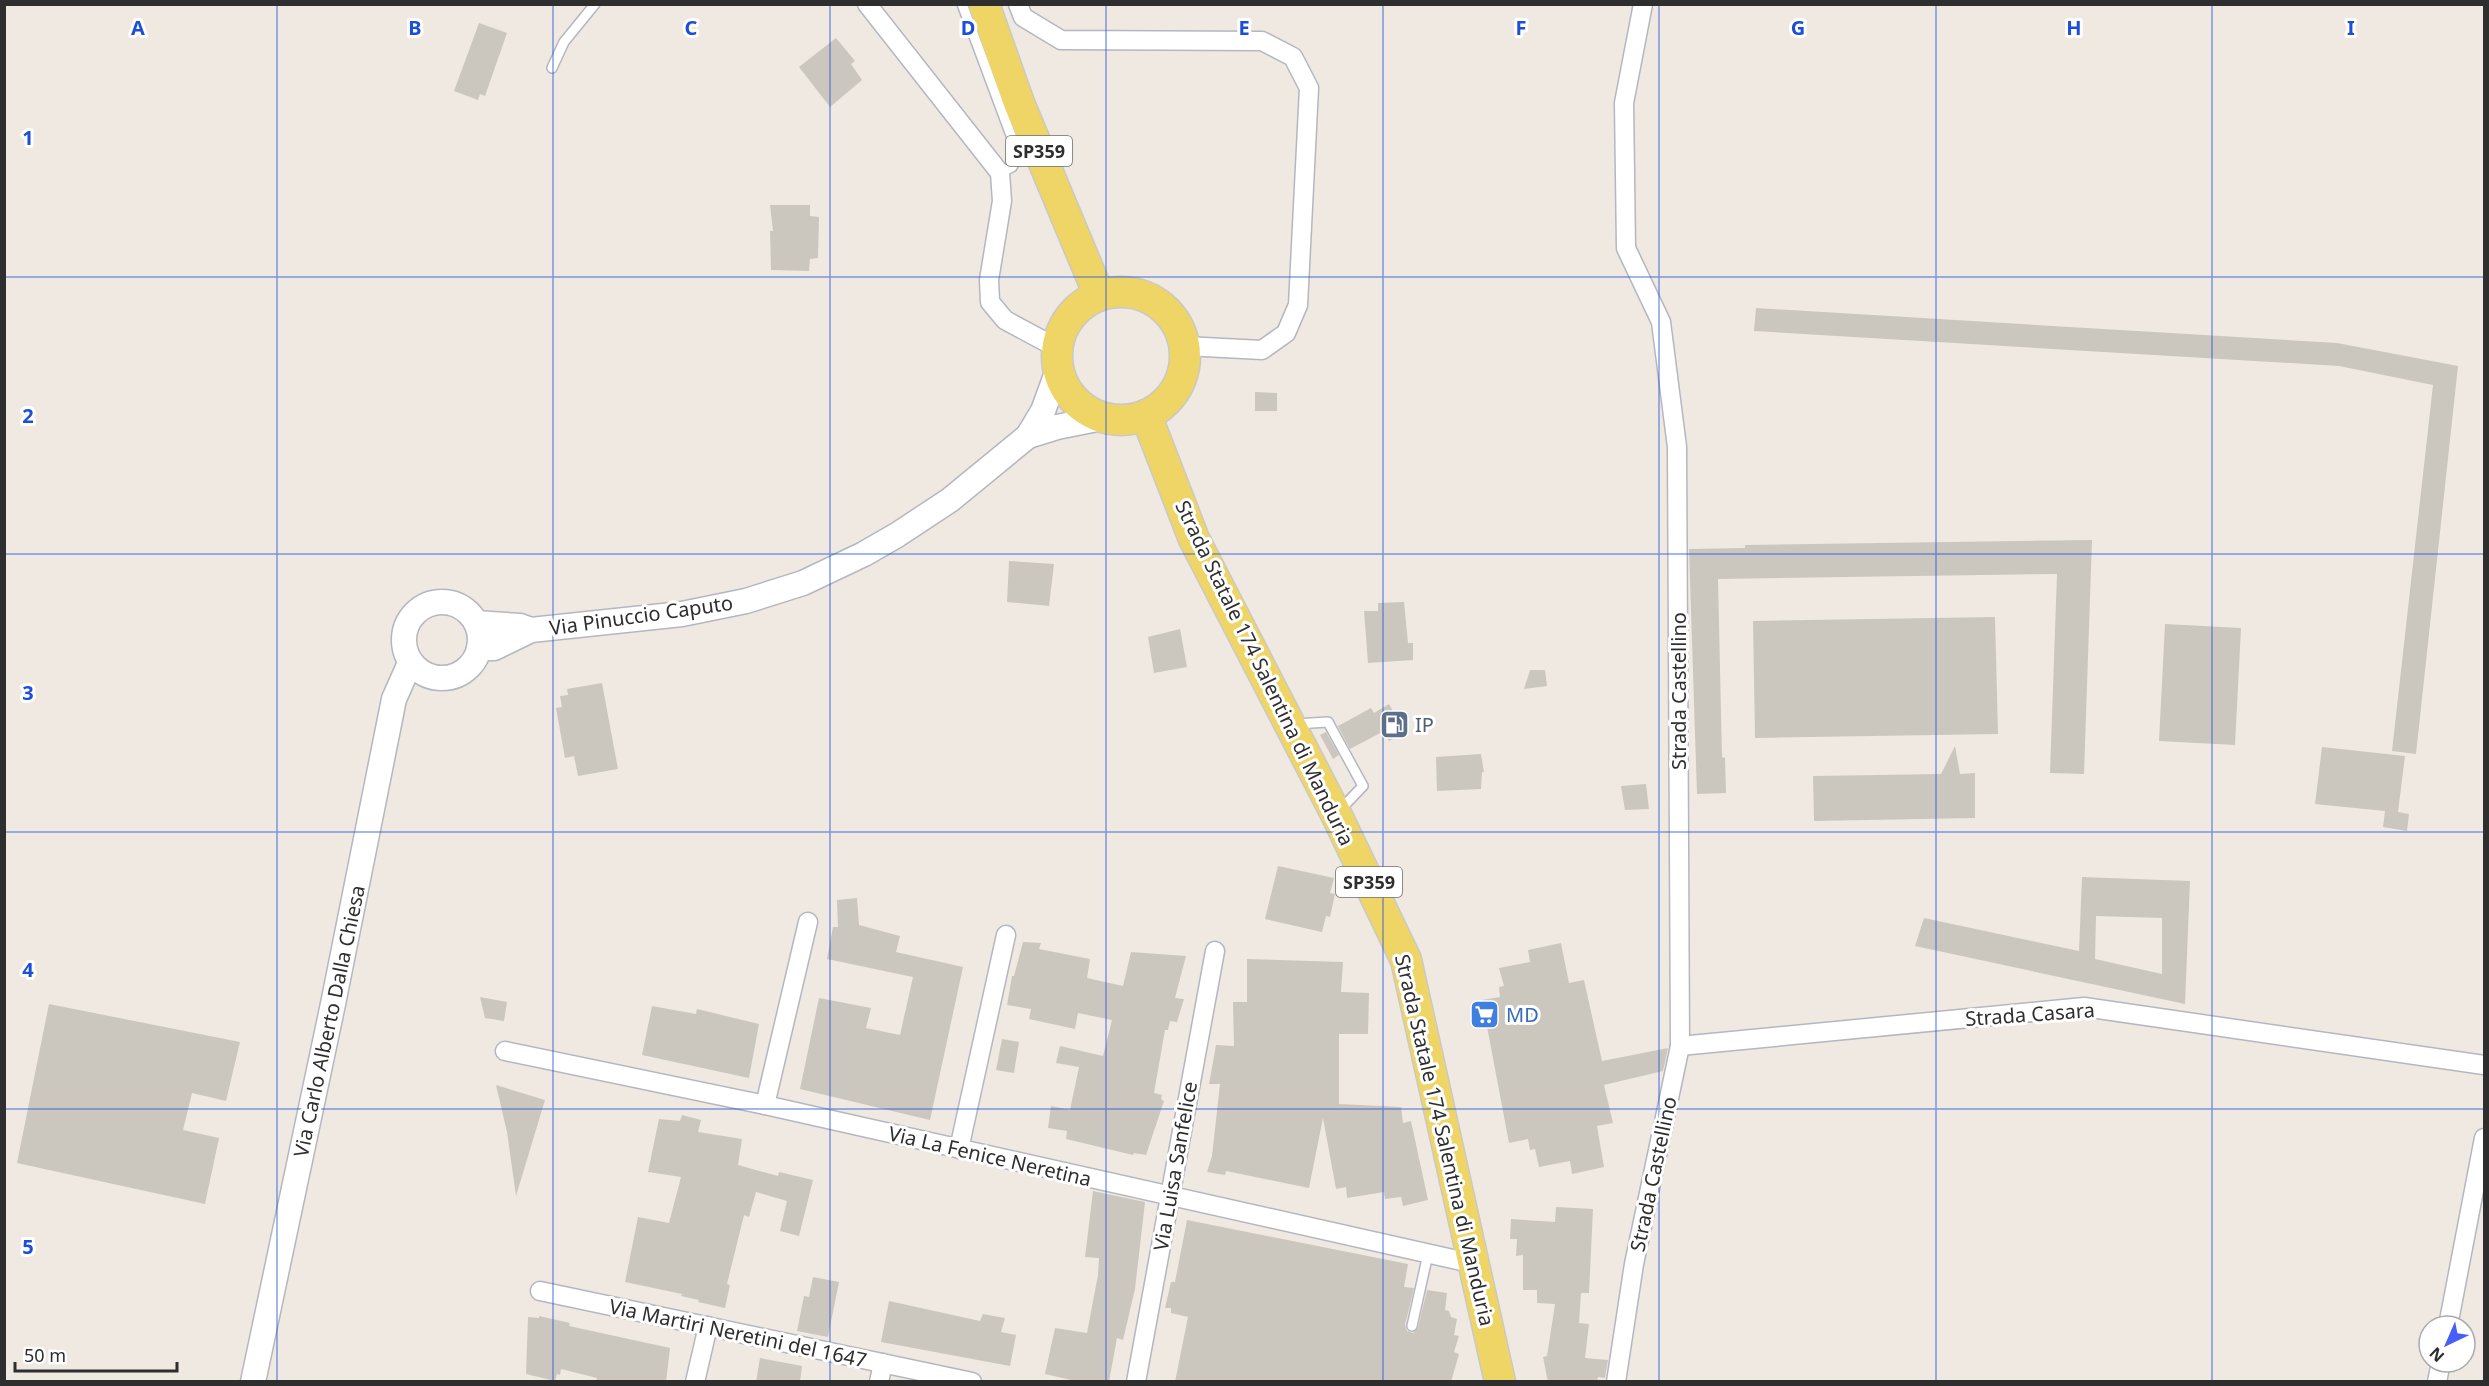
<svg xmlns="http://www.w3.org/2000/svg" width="2489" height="1386" font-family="'Noto Sans',sans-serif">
	<rect width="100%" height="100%" fill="#efe9e1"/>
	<g fill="#cbc7bf" fill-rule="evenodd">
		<path d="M479,23L507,33L485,96L480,94L478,100L454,91Z"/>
		<path d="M836,38L855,61L851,64L862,80L830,107L799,67Z"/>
		<path d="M770,205H810V216L819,217L818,258L810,259L809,271L771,270L770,231H773Z"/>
		<path d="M1756,308L2337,343L2458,366L2416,754L2392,751L2433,385L2339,366L1754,331Z"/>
		<path d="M1255,392L1277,393V411H1255Z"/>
		<path d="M2092,540L2084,774L2050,773L2057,574L1718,579L1722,757L1725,758L1726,793L1697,794L1689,549L1745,548V545Z"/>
		<path d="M1009,561L1054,564L1049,606L1007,602Z"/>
		<path d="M1404,602L1408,643H1413V660L1368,663L1364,611H1378V603Z"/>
		<path d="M1995,617L1998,734L1755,738L1753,621Z"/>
		<path d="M2165,624L2241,628L2235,745L2159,741Z"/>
		<path d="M1180,629L1187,667L1154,673L1148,637Z"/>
		<path d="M1530,670H1545L1547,686L1524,689Z"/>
		<path d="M602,683L618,769L578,776L574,756L565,758L556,708L562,707L560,696L568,695L567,689Z"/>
		<path d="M1389,704L1404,732L1389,741L1384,731L1350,749L1338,726L1371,708L1374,713Z"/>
		<path d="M1326,732L1339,755L1333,759L1320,735Z"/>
		<path d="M1955,746L1960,774L1975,773V818L1814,821L1813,776L1941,774Z"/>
		<path d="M2322,747L2405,756L2398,812L2409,814L2407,831L2383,827L2385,811L2315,804Z"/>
		<path d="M1481,754L1484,772H1482L1481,789L1437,791L1436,757Z"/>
		<path d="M1646,784L1649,809L1625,810L1621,786Z"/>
		<path d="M1278,866L1334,878L1330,893L1335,894L1330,917L1326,916L1322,932L1265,919Z"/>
		<path d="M2082,877L2190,881L2185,1004L1915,946L1924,918L2079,951ZM2096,916L2162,918V974L2095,959Z"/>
		<path d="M857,898L859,925L900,936L896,952L963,967L930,1120L800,1089L819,998L871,1008L866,1028L900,1035L913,977L827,959L833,927H838L837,900Z"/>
		<path d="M1023,942L1041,943L1039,949L1090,959L1087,978L1123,986L1131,952L1186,956L1175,998L1184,999L1177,1022L1170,1021L1168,1030H1165L1154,1093L1162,1095L1161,1099L1164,1101L1146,1155L1134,1153L1133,1155L1066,1139L1067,1131L1048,1128L1051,1106L1070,1110L1079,1067L1056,1063L1060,1046L1103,1056L1112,1020L1078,1013L1075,1029L1029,1019L1031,1009L1007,1005L1012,976H1014Z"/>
		<path d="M1561,943L1569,983L1584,980L1602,1061L1668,1048L1663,1071L1604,1085L1613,1123L1597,1126L1604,1167L1572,1174L1570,1161L1539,1167L1535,1149L1530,1150L1528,1139L1509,1143L1482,1000L1500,997L1499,987L1504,986L1499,968L1530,962L1528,950Z"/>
		<path d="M1247,959L1343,962L1341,992L1369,993L1368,1034H1339V1104L1401,1107L1403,1123L1411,1121L1428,1200L1403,1206L1401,1197L1385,1199L1384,1192L1347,1198L1346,1187L1336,1189L1323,1118L1309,1188L1226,1171L1225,1175L1207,1172L1212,1156L1220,1084H1209L1216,1045L1234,1046L1233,1002H1247Z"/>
		<path d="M480,997L507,1002L504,1021L485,1018Z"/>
		<path d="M49,1004L240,1042L226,1101L192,1093L183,1130L219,1138L205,1204L17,1163Z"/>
		<path d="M652,1006L696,1014L697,1009L759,1024L749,1078L642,1055Z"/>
		<path d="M1002,1039L1019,1042L1014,1073L996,1070Z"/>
		<path d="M496,1085L545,1100L516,1196L507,1132Z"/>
		<path d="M682,1115L701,1120L698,1132L742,1139L738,1165L778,1176L779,1172L813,1180L799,1236L780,1231L787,1201L756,1192L749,1217L744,1215L727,1284L730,1285L725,1308L698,1302L699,1300L681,1296L682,1294L625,1282L638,1217L669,1223L681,1177L648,1172L659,1119L680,1121Z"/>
		<path d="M1093,1191L1145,1202L1135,1289L1123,1340L1117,1338L1109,1382H1080L1045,1374L1055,1328L1087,1333L1098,1275L1099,1258L1085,1257Z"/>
		<path d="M1556,1207L1593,1209L1589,1293H1581L1579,1323L1589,1324L1585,1358L1608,1360L1605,1378L1598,1377L1597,1382H1548L1543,1357L1547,1356L1555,1304L1537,1303V1290H1523V1255L1516,1256L1517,1239H1510L1511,1219L1555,1222Z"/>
		<path d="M1187,1220L1408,1264L1404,1287L1414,1288L1405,1325L1407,1331L1413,1333L1418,1328L1427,1290L1447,1293L1445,1310L1449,1311L1451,1317L1457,1319L1454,1335L1459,1336L1454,1352L1459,1354L1451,1382H1175L1188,1317L1171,1313V1308H1165L1171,1282H1175Z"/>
		<path d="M813,1277L839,1282L828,1337L797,1331L804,1296L809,1297Z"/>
		<path d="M889,1301L980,1321L983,1314L1005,1318L1001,1332L1016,1335L1010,1366L881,1342Z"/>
		<path d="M539,1316L570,1323L569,1326L670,1348L666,1382H596L597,1378L561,1369L560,1375L557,1374L555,1381L526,1374L528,1317L539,1318Z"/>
		<path d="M760,1358L802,1366L800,1382H756Z"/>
	</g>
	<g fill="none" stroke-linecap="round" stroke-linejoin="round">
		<defs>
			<g id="service">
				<path d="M962,4L1013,141L1017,158L1012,167L1000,173"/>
				<path d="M552,68L564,42L595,4"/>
				<path d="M1295,724L1328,722L1363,786L1340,810"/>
				<path d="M1412,1326L1428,1254"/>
			</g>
			<g id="minor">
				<path d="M867,4L1000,173L1002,201L989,280L990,302L1005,320L1057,348"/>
				<path d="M1018,4L1023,17L1061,40L1262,41L1293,57L1309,88L1298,305L1286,333L1262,350L1185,346"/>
				<path d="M1680,1046L2084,1007L2484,1065"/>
				<path d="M505,1051L765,1105L1475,1264"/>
				<path d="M765,1105L808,922"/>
				<path d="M959,1149L1006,935"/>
				<path d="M540,1291L972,1382"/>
				<path d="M2448,1326L2484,1138"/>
				<path d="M695,1382L708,1326"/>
				<path d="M879,1382L883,1363"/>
				<path d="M1136,1382L1215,951"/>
				<path d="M1616,1382L1634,1264L1680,1046L1677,447L1661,322L1626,248L1624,103L1643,4"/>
				<path d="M2437,1382L2441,1362"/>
			</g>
			<g id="tertiary">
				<path d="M1058,370L1043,411L1028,436L1057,427L1102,418"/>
				<circle cx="442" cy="640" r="38"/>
				<path d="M476,623L520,626L531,630"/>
				<path d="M479,648H494L531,630L682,614L746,601L803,583L864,554L897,535L950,500L1028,436"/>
				<path d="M253,1382L333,1004L394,699L410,663"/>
			</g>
			<g id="primary">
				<path d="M984,4L1019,103L1099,295"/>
				<circle cx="1121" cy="356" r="64"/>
				<path d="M1146,415L1194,539L1336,814L1406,960L1500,1382"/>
			</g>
		</defs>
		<use href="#service" stroke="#b4b7c1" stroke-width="12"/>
		<use href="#minor" stroke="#b4b7c1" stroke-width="21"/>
		<use href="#tertiary" stroke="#b4b7c1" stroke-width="27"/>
		<use href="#primary" stroke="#c9c9c9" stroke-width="33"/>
		<use href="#service" stroke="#fff" stroke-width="9"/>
		<use href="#minor" stroke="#fff" stroke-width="18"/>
		<use href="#tertiary" stroke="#fff" stroke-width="24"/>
		<use href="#primary" stroke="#efd566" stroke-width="30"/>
	</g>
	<path fill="none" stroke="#1d4ed8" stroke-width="1.5" stroke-opacity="0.55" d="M277,4V1382M553,4V1382M830,4V1382M1106,4V1382M1383,4V1382M1659,4V1382M1936,4V1382M2212,4V1382M4,277H2484M4,554H2484M4,832H2484M4,1109H2484"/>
	<defs>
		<symbol id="fuel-square" viewBox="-11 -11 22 22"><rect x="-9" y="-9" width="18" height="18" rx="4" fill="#5c6f8a" stroke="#fff"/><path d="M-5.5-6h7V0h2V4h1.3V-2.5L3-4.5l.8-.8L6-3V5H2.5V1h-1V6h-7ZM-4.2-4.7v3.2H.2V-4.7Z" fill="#fff"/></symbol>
		<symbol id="supermarket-square" viewBox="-11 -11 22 22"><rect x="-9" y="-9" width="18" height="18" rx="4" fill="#3f7fe0" stroke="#fff"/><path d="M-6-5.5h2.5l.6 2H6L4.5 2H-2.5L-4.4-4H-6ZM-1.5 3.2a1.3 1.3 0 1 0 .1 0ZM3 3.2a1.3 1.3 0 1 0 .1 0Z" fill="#fff"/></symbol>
	</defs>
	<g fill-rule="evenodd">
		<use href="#fuel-square" x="1378" y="708" width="33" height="33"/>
		<use href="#supermarket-square" x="1468" y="998" width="33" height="33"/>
	</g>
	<g text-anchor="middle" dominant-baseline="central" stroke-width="6" stroke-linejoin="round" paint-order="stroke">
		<g fill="#fff" stroke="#6d6d6d" stroke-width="1.5">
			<rect x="1006" y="136" width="66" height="30" rx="4.5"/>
			<rect x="1336" y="867" width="66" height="30" rx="4.5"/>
		</g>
		<g font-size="18" font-weight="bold" fill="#2e2e2e">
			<text x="1039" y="151">SP359</text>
			<text x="1369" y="882">SP359</text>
		</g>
		<g font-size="20" fill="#2e2e2e" stroke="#fff">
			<text transform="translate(641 615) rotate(-8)">Via Pinuccio Caputo</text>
			<text transform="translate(1265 673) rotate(64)">Strada Statale 174 Salentina di Manduria</text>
			<text transform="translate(1678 691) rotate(-90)">Strada Castellino</text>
			<text transform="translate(2030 1014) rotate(-4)">Strada Casara</text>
			<text transform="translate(329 1021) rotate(-78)">Via Carlo Alberto Dalla Chiesa</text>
			<text transform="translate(1445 1140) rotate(77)">Strada Statale 174 Salentina di Manduria</text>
			<text transform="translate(990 1156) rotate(13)">Via La Fenice Neretina</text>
			<text transform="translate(1175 1166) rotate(-80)">Via Luisa Sanfelice</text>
			<text transform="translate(1653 1174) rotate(-78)">Strada Castellino</text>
			<text transform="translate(738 1333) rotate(12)">Via Martiri Neretini del 1647</text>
		</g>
		<g font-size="20" fill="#4e5e75" stroke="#fff" text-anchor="start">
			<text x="1415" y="724">IP</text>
		</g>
		<g font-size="20" fill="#366cbe" stroke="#fff" text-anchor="start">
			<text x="1506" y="1014">MD</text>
		</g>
	</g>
	<g font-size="20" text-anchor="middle" font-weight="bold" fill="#1d4ed8" stroke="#fff" stroke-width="6" stroke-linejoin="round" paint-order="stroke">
		<text x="138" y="35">A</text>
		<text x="415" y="35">B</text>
		<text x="691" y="35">C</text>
		<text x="968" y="35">D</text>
		<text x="1244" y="35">E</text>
		<text x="1521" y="35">F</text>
		<text x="1798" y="35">G</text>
		<text x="2074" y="35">H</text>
		<text x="2351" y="35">I</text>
		<text x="28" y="145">1</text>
		<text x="28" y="423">2</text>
		<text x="28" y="700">3</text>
		<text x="28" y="977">4</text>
		<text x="28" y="1254">5</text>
	</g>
	<rect width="2489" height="1386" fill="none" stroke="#2e2e2e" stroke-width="12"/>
	<g transform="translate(2447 1344) rotate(224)"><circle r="28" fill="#ffffff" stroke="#ababab" stroke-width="1.5"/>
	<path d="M0-4.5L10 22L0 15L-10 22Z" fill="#465ff7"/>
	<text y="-9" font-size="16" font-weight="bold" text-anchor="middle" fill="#2e2e2e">N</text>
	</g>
	<path d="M15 1362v9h162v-9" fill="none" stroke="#2e2e2e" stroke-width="3"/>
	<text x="24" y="1362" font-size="18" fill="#2e2e2e" stroke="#ffffff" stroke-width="4.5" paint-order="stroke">50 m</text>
</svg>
